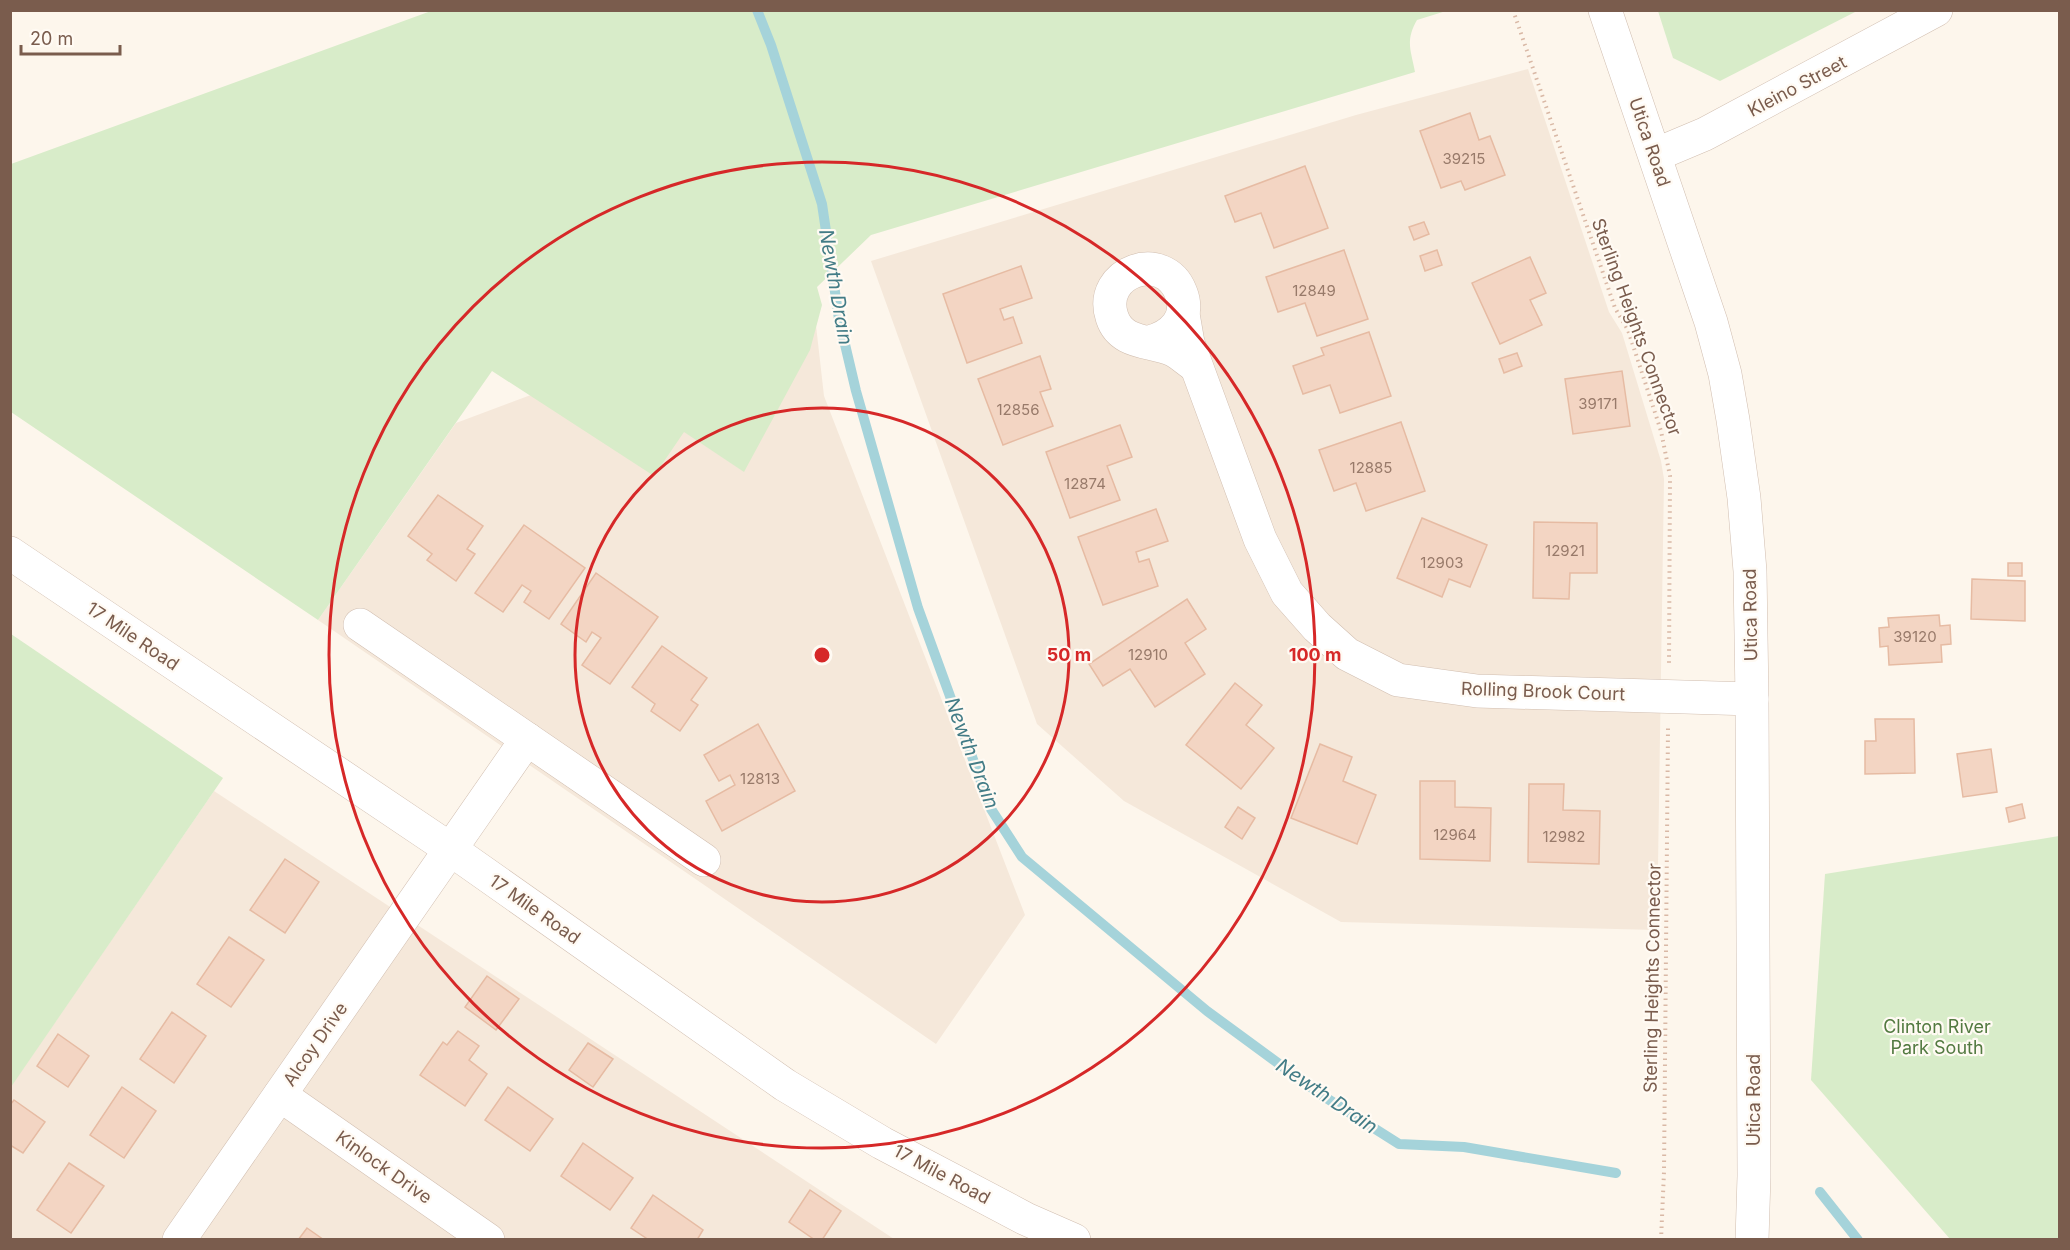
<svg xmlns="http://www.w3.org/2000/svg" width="2070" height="1250" font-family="Inter,sans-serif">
	<rect width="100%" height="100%" fill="#fdf6ec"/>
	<g fill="#f5e8da">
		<path d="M1528,69L1609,312L1622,333L1661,461L1664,479L1657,930L1341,922L1124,801L1037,724L871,261L1356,115Z"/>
		<path d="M812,290L824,396L1025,915L936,1044L318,620L456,423Z"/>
		<path d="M214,791L894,1239L11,1240V1086Z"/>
	</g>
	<g fill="#d8ecc9">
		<path d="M431,11V10L1446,11L1417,20C1405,41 1411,50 1415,72L871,235L817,287L822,305L810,350L744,472L684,432L654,476L492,371L318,620L11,412V164Z"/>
		<path d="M1658,11V10L1857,11L1720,81L1673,58Z"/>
		<path d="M11,634L223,778L11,1087Z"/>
		<path d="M2059,836V1239H1950L1811,1080L1825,874Z"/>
	</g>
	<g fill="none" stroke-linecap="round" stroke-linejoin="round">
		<g stroke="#a5d3da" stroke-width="10">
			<path d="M757,10L771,45L822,204L839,319L856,391L918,608L991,809L1022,857L1207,1011L1320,1094L1399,1144L1464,1147L1616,1173"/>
			<path d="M1820,1192L1858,1240"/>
		</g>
	</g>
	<g fill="#f3d5c3" stroke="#e6bba3" stroke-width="1.5">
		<path d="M1470,113L1479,140L1490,136L1505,175L1465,190L1461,181L1441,188L1420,131Z"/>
		<path d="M1305,166L1328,228L1274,248L1261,213L1235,222L1225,196Z"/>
		<path d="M1424,222L1429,234L1414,240L1409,227Z"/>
		<path d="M1344,250L1368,319L1317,336L1305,303L1278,312L1266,277Z"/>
		<path d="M1437,250L1442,265L1425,271L1420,256Z"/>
		<path d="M1530,257L1546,293L1530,300L1542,325L1500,344L1472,283Z"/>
		<path d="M1021,266L1032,298L1000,309L1004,320L1013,317L1022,343L967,363L943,294Z"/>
		<path d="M1369,332L1391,396L1340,413L1330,385L1303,394L1293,366L1324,355L1321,348Z"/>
		<path d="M1517,353L1522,366L1504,373L1499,359Z"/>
		<path d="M1040,356L1051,389L1040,392L1053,426L1003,445L978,379Z"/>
		<path d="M1622,371L1630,426L1573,434L1565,379Z"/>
		<path d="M1401,422L1425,491L1366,511L1356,483L1334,491L1319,450Z"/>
		<path d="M1120,425L1132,457L1107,466L1120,500L1070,518L1046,452Z"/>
		<path d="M438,495L483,526L467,549L475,554L456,581L427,560L432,554L408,536Z"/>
		<path d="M1156,509L1168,541L1136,552L1139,562L1149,559L1158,586L1103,605L1078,537Z"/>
		<path d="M1422,518L1487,545L1470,587L1449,579L1442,597L1397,578Z"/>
		<path d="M1534,522L1597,523V573H1570L1569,599L1533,598Z"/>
		<path d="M524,525L585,568L549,619L524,602L531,591L522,585L503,612L475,593Z"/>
		<rect x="2008" y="563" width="14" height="13"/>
		<path d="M596,573L658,617L610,684L582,665L601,638L592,632L586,642L561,624Z"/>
		<path d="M1972,579L2025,581V621L1971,619Z"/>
		<path d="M1187,599L1206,629L1185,643L1205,674L1155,707L1130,669L1103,686L1089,664Z"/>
		<path d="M1939,615L1940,626L1950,625L1951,644L1941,645L1942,662L1889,665L1888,646L1880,647L1879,628L1889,627L1888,618Z"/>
		<path d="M662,646L707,678L691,700L698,705L680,731L651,711L655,704L632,687Z"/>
		<path d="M1235,683L1262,705L1246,725L1274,748L1241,789L1186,745Z"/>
		<path d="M1875,719H1914L1915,773L1865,774V741H1876Z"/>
		<path d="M758,724L795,791L722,831L706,801L735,785L730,775L719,781L704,755Z"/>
		<path d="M1320,744L1352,757L1343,781L1376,795L1357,844L1291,818Z"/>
		<path d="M1991,749L1997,792L1963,797L1957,754Z"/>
		<path d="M1420,781H1455V807L1491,808L1490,861L1420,859Z"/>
		<path d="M1529,784H1564L1563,810L1600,811L1599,864L1528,862Z"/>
		<path d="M2022,804L2025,818L2009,822L2006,808Z"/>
		<path d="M1238,807L1255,818L1242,839L1225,827Z"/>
		<path d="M285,859L319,882L285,933L250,910Z"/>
		<path d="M229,937L264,960L231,1007L197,984Z"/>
		<path d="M487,976L519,999L496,1030L465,1007Z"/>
		<path d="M172,1012L206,1036L174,1083L140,1059Z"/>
		<path d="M458,1031L479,1046L469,1060L487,1074L465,1106L420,1075L443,1042L447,1045Z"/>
		<path d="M58,1034L89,1056L68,1087L37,1066Z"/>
		<path d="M588,1043L613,1059L593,1087L569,1070Z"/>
		<path d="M122,1087L156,1111L124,1158L90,1135Z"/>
		<path d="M508,1087L553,1119L530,1151L485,1120Z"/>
		<path d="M14,1100L45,1122L23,1153L10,1145V1105Z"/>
		<path d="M583,1143L633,1178L610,1210L561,1176Z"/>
		<path d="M69,1163L104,1186L71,1233L37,1210Z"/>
		<path d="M810,1190L841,1211L822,1240H815L789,1222Z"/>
		<path d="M653,1195L703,1230L697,1240H649L631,1228Z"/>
		<path d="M307,1228L324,1240H298Z"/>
	</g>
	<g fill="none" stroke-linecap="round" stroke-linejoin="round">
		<defs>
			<g id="minor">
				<path d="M1605,10L1711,322L1725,374L1733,420L1744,498L1750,571L1752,699L1754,1176L1752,1240"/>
				<path d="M1655,155L1705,134L1936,10"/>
				<path d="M1183,314L1188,343L1260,539L1287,593L1317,627L1347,654L1398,680L1477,691L1752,699"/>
				<path d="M1149,342C1172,337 1191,318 1181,293C1164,248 1097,272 1112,317C1121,345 1151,340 1173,350C1181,354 1188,361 1196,366"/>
				<path d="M10,553L450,849L785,1085L882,1143L1026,1219L1074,1240"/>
				<path d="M360,625L704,860"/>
				<path d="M280,1095L488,1240"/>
				<path d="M179,1240L527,739"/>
			</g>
		</defs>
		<use href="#minor" stroke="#d1beb0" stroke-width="34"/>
		<g stroke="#d9b8a5" stroke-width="4" stroke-dasharray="1.5 4.5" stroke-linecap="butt">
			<path d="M1513,10L1615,308L1628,330L1661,431L1670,476L1669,664"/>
			<path d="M1661,1240L1664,1172L1668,728"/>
		</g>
		<use href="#minor" stroke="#fff" stroke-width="33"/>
	</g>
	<g fill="none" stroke="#d62828" stroke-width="3">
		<circle cx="822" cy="655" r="247"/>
		<circle cx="822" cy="655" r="493"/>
	</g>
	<g text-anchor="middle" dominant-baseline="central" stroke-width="4.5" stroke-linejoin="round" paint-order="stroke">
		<g font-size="15" fill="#987a6a">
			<text x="1464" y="158">39215</text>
			<text x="1314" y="290">12849</text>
			<text x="1598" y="403">39171</text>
			<text x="1018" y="409">12856</text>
			<text x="1371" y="467">12885</text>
			<text x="1085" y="483">12874</text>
			<text x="1565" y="550">12921</text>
			<text x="1442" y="562">12903</text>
			<text x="1915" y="636">39120</text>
			<text x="1148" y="654">12910</text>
			<text x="760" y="778">12813</text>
			<text x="1455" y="834">12964</text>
			<text x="1564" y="836">12982</text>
		</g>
		<g font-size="18" fill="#7a5c4d" stroke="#fffaf3">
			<text transform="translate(1797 86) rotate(-28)">Kleino Street</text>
			<text transform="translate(1650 142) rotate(71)">Utica Road</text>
			<text transform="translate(1637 327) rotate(70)">Sterling Heights Connector</text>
			<text transform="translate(1750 615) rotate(-91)">Utica Road</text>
			<text transform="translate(133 636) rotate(34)">17 Mile Road</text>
			<text transform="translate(1543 691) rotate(2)">Rolling Brook Court</text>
			<text transform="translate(535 909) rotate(35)">17 Mile Road</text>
			<text transform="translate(1652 978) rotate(-89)">Sterling Heights Connector</text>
			<text transform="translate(315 1044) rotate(-55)">Alcoy Drive</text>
			<text transform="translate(1753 1100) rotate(-90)">Utica Road</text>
			<text transform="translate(384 1167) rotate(35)">Kinlock Drive</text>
			<text transform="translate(942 1174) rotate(28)">17 Mile Road</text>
		</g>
		<g font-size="18" fill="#537a41" stroke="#fffaf3">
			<text x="1937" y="1026">Clinton River<tspan x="1937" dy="21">Park South</tspan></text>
		</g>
		<g font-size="20" font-style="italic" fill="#437c86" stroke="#fffaf3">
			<text transform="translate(836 287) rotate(80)">Newth Drain</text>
			<text transform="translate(972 753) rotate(69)">Newth Drain</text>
			<text transform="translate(1327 1096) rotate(34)">Newth Drain</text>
		</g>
	</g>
	<circle cx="822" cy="655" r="9" fill="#d62828" stroke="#fffaf3" stroke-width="3"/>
	<g font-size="18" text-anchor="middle" font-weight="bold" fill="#d62828" stroke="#fffaf3" stroke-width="4.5" stroke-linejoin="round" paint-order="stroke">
		<text x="1069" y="661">50 m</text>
		<text x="1315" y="661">100 m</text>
	</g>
	<rect width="2070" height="1250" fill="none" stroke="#7a5c4d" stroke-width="24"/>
	<path d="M21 45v9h99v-9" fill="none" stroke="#7a5c4d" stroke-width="3"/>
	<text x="30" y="45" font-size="18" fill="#7a5c4d" stroke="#fffaf3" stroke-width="4.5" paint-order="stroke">20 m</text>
</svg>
